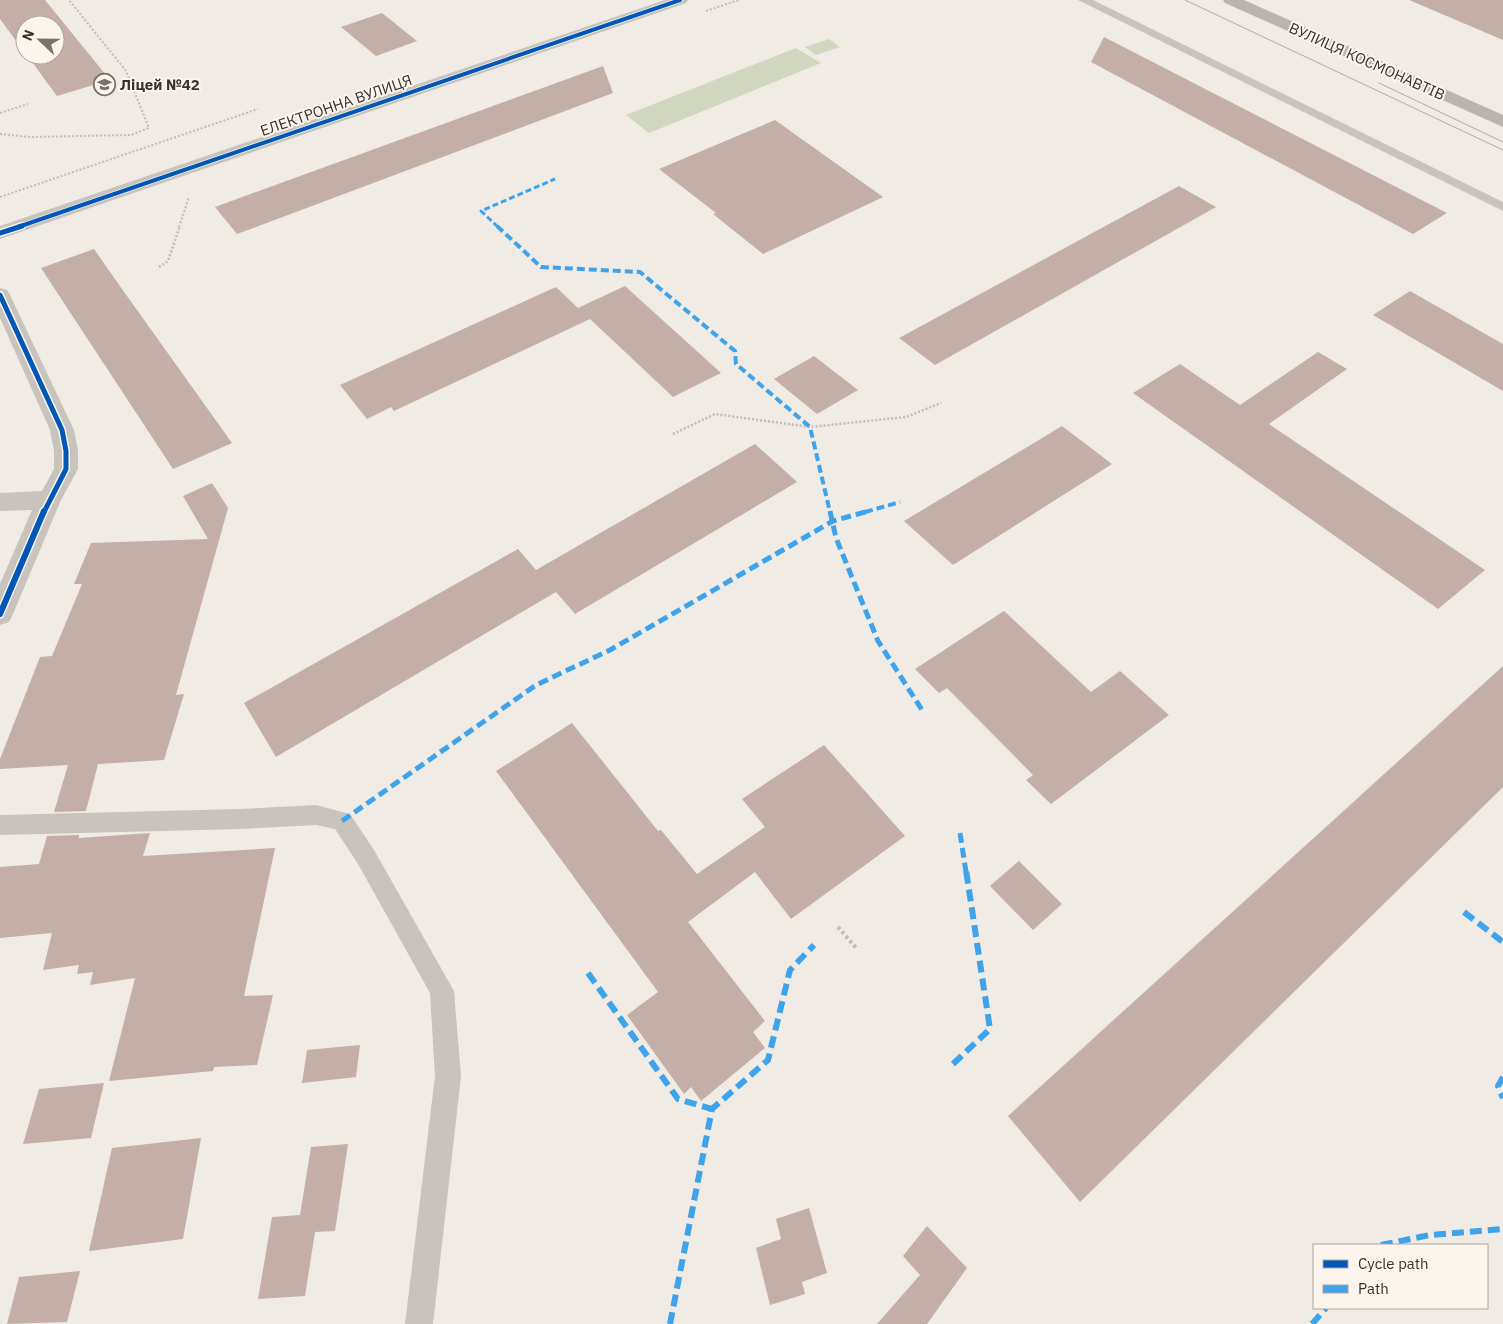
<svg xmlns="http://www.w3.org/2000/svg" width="1503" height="1324" font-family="'IBM Plex Sans',sans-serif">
	<rect width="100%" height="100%" fill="#f0ebe5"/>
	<g fill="#d1d6bf">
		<path d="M829,39L840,47L816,55L805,47Z"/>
		<path d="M796,48L821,63L649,133L626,115Z"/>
	</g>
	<g fill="#c3afa7">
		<path d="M0,0H45L110,80L57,96L27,55H55V25H25V53L0,19Z"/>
		<path d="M1409,0H1503V40Z"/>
		<path d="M382,13L417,41L376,56L341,27Z"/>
		<path d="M1104,37L1447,213L1413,234L1091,62Z"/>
		<path d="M603,66L613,93L237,234L215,207Z"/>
		<path d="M775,120L883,197L763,254L713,214L716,213L659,169Z"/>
		<path d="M1179,186L1216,207L935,365L899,338Z"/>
		<path d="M94,249L122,289L232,443L173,469L41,268Z"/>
		<path d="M625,286L721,373L673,397L590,319L394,411L391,407L367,419L340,385L556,287L578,308Z"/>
		<path d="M1410,291L1503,344V391L1373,315Z"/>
		<path d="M1318,352L1347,369L1269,424L1485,570L1438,609L1133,393L1180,364L1240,405Z"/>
		<path d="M814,356L858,390L817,414L774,379Z"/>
		<path d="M1062,426L1112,464L953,565L904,521Z"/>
		<path d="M755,444L797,482L575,614L556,592L276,757L244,703L518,549L536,570Z"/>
		<path d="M212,483L228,508L176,695L184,694L164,760L98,764L86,811L54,812L68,765L0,769V759L40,657L52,656L82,584H74L91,543L208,539L183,496Z"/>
		<path d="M1004,611L1091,692L1120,671L1169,715L1051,804L1026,780L1033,775L947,688L939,693L915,669Z"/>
		<path d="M1503,666V787L1080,1202L1008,1116Z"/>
		<path d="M572,723L658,831L661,830L697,874L765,827L742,799L824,745L905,836L791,919L755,872L688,922L765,1021L753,1032L765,1048L701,1101L691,1087L684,1094L627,1015L658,992L496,771Z"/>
		<path d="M150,833L143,856L275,848L244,996L273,995L257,1065L214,1067L213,1071L109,1081L135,978L90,985L93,972L77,974L79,965L43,970L52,933L0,938V867L39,864L47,836L79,835V838Z"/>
		<path d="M1019,861L1062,904L1033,930L990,886Z"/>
		<path d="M360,1045L356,1077L302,1083L307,1050Z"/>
		<path d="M104,1083L91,1138L23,1144L39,1089Z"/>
		<path d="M201,1138L183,1239L89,1251L112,1148Z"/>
		<path d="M348,1144L335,1231L315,1232L305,1296L258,1299L272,1217L300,1215L311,1147Z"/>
		<path d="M809,1208L827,1273L802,1282L805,1294L770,1305L756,1248L781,1239L776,1219Z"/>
		<path d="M927,1226L967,1268L927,1324H877L920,1275L903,1256Z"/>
		<path d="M80,1271L67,1322L7,1324L19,1277Z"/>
	</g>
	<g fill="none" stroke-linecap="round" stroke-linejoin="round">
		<g stroke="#c2bbb6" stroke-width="2" stroke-dasharray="2 2" stroke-linecap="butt">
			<path d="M706,11L739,0"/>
			<path d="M0,113L28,104"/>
			<path d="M0,134L30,137L131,135L149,128L126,71L69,0"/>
			<path d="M0,197L258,109"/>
			<path d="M179,227L189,197"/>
		</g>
		<g stroke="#c2bbb6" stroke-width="2.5" stroke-dasharray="2 2" stroke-linecap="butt">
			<path d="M159,267L168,261L180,226"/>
			<path d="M673,434L715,414L810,427L906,417L941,403"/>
		</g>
		<path stroke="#c2bbb6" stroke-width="4" stroke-dasharray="3 3" stroke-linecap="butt" d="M838,927L857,949"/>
		<g fill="#c9c3be" fill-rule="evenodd">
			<path d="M1078,0H1093L1503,202V211Z"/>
			<path d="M316,805L350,814L374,850L454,991L461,1076L433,1324H405L435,1076L430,993L358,864L335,829L316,825L241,829L0,835V815L241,809Z"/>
		</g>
		<path fill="#c9c3be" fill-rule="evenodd" d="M0,288L7,290L10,295L74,430L78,451V469L61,500L13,614L9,622L0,625V584L32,510L0,511V493L42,491L54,469V451L50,430L0,318Z"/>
		<path fill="#c9c3be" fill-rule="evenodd" d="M665,0H688L686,3L0,239V226Z"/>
		<path fill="#bab3ae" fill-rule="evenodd" d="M1223,0H1244L1503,115V127L1225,3Z"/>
		<g stroke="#b1aca8" stroke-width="1">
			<path d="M1185,0L1503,150"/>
			<path d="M1379,83L1503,142"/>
		</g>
		<path stroke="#3fa3eb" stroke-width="3" stroke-dasharray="6 3" stroke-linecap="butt" d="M498,227L481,211L555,179"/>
		<g stroke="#3fa3eb" stroke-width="4" stroke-dasharray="8 4" stroke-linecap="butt">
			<path d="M497,226L541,267L640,272L735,351L736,364L810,427L830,512"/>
			<path d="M865,512L900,502"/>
		</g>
		<g stroke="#3fa3eb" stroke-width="5" stroke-dasharray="10 5" stroke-linecap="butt">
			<path d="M830,511L836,538L878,641L922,710"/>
			<path d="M342,821L536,685L610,650L833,521L869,511"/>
			<path d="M960,833L966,872"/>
		</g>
		<g stroke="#3fa3eb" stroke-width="6" stroke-dasharray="12 6" stroke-linecap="butt">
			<path d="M1464,912L1503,942"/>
			<path d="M588,973L678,1099L712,1109"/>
			<path d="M953,1064L990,1029L966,870"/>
			<path d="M1503,1077L1498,1086L1503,1098"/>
			<path d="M1381,1245L1430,1235L1503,1229"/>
			<path d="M670,1324L712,1109L768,1060L790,970L814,945"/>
			<path d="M1312,1324L1326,1308"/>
		</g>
		<defs>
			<path id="cycleway-far2" d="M18,227L680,0"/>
			<g id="cycleway-far1">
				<path d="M0,233L22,226"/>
				<path d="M0,295L62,430L66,451V469L44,512"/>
			</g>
			<path id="cycleway" d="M0,614L44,511"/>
		</defs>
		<use href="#cycleway-far2" stroke="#fbf5ee" stroke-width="5.5"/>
		<use href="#cycleway-far1" stroke="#fbf5ee" stroke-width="8"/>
		<use href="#cycleway" stroke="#fbf5ee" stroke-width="9"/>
		<use href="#cycleway-far2" stroke="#0057b8" stroke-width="4"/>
		<use href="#cycleway-far1" stroke="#0057b8" stroke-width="5"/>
		<use href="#cycleway" stroke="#0057b8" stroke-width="6"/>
	</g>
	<defs>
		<symbol id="school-ring" viewBox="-11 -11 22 22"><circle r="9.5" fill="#fbf5ee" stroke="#7a716c" stroke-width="1.5"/><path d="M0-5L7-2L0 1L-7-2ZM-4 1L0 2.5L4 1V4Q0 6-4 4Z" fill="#7a716c"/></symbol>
	</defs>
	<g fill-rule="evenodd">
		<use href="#school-ring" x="92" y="72" width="25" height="25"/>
	</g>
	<g text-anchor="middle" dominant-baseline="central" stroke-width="4" stroke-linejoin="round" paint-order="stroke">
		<g font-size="15" fill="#3b302b" stroke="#fbf5ee">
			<text transform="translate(1367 61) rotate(24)">ВУЛИЦЯ КОСМОНАВТІВ</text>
			<text transform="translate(336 105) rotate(-19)">ЕЛЕКТРОННА ВУЛИЦЯ</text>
		</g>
		<g font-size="15" font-weight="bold" fill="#3b302b" stroke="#fbf5ee" text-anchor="start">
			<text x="120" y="84">Ліцей №42</text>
		</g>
	</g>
	<rect x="1313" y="1244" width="175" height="65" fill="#fbf5ee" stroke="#aea6a0"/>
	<rect x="1323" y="1260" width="25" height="8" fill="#0057b8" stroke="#aea6a0"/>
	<text x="1358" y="1269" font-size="15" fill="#3b302b">Cycle path</text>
	<rect x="1323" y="1285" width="25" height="8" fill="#3fa3eb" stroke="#aea6a0"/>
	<text x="1358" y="1294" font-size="15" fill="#3b302b">Path</text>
	<g transform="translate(40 40) rotate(292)"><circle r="24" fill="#fbf5ee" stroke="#aea6a0"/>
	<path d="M0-4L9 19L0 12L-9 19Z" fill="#7a716c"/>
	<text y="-8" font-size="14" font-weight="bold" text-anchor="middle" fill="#3b302b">N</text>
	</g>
</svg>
